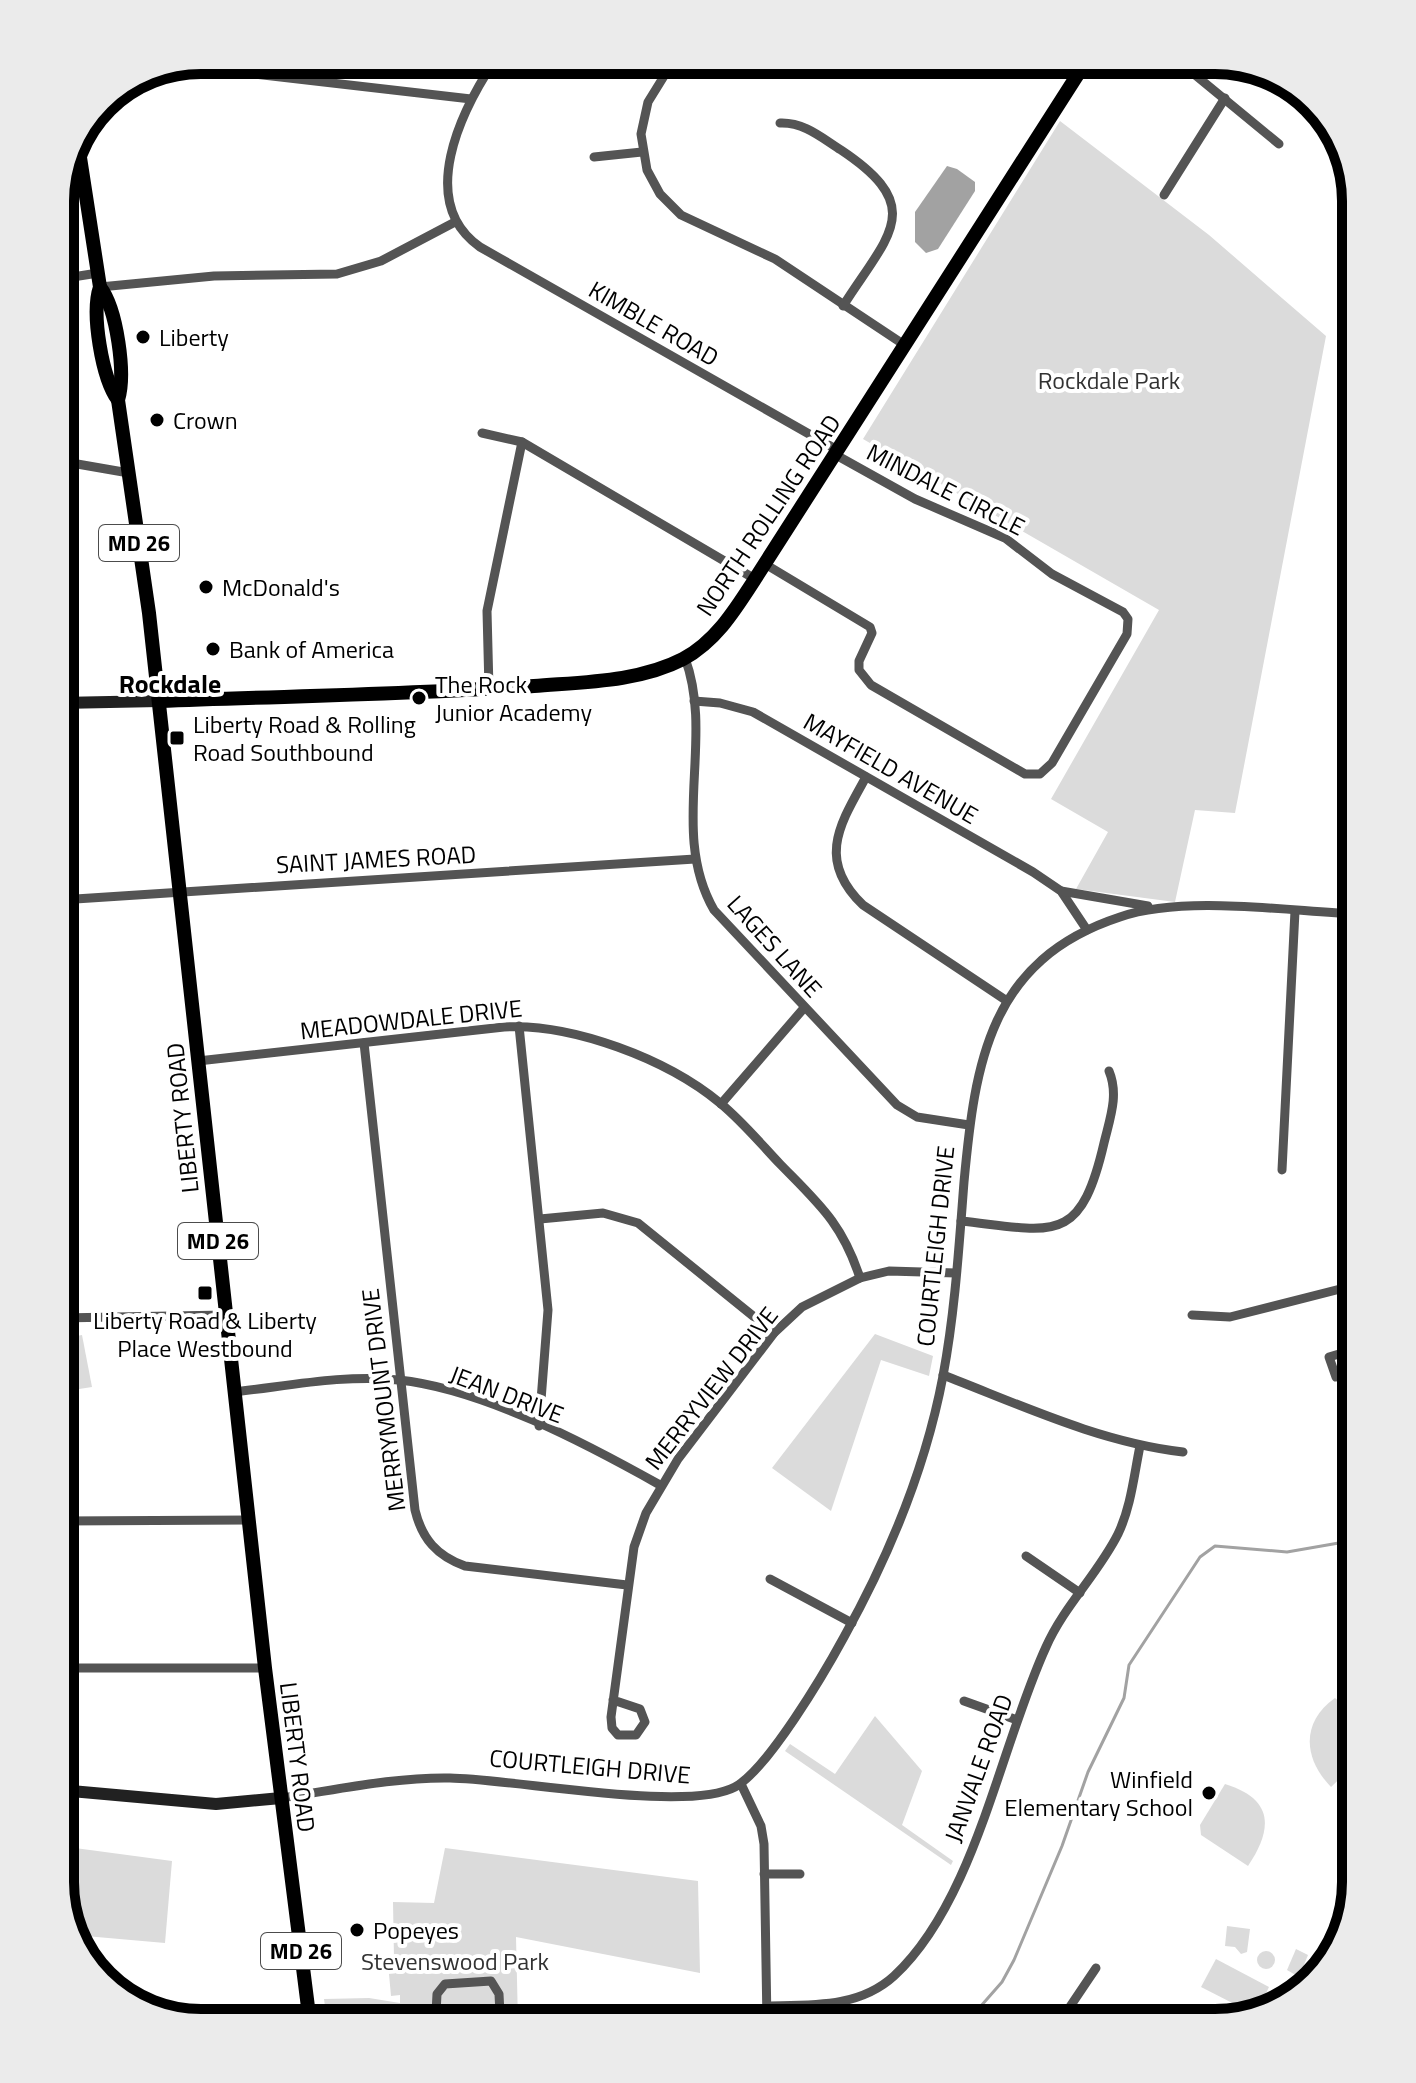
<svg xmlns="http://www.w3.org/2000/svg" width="1416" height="2083" font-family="'Titillium Web',sans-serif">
	<rect width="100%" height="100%" fill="#fff"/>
	<g fill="#dbdbdb">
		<path d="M1060,121L1209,235L1326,336L1235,813L1195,810L1175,902L1076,889L1108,832L1051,799L1159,610L863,439Z"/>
		<path d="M875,1334L933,1356L929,1376L881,1360L831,1511L772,1468Z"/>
		<path d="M82,1335L92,1387L60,1392V1339Z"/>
		<path d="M1335,1698L1356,1716V1763L1331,1787C1304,1759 1300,1723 1335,1698Z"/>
		<path d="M875,1716L922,1771L902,1825L953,1861L951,1865L785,1751L790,1744L835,1774Z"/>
		<path d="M1225,1784C1274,1799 1273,1829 1248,1866L1201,1835L1200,1825Z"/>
		<path d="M60,1846L172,1861L165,1943L74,1935L60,1882Z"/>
		<path d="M445,1848L698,1881L700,1973L516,1937L518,2023L327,2021L324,1999L369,1998L400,2003V1995L391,1996L388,1963L394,1959L393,1902L434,1903Z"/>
		<path d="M1227,1926L1250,1929L1247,1952L1241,1954L1235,1947L1225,1946Z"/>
		<path d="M1296,1949L1308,1955L1299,1977L1287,1970Z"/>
		<circle cx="1266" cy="1960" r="9"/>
		<path d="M1216,1959L1269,1987L1257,2012L1252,2013L1201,1987Z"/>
	</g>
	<path fill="#a2a2a2" d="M947,166L957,169L975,182V191L938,249L926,253L915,242V212Z"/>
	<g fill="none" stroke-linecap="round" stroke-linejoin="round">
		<path stroke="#a2a2a2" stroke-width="3" d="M966,2023L1002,1982L1014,1960L1062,1846L1088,1772L1124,1698L1129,1665L1200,1557L1215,1546L1287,1552L1356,1540"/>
		<g stroke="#545454" stroke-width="9">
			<path d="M495,60C461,111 416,202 480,247L839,451"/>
			<path d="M674,60L648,102L641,134L647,170L660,194L681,215L775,259L906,346"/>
			<path d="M1177,60L1279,144"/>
			<path d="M175,65L471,99"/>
			<path d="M780,123C804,122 822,138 841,150C928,208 888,235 843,306"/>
			<path d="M594,157L642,152"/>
			<path d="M1164,195L1225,98"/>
			<path d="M60,279L98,273"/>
			<path d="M100,287L214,276L337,274L381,261L455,222"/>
			<path d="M482,433L522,442L755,579"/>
			<path d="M60,461L129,473"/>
			<path d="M765,564L870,627L872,633L859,661V670L871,685L1025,774H1040L1052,763L1127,634L1128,619L1123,612L1052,574L1005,538L915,499L836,455"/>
			<path d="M685,658C715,739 669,832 714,910L897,1105L917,1117L969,1125"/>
			<path d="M489,689L487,611L522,442"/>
			<path d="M694,701L720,703L753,712L1033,872L1061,891L1087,930"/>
			<path d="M1356,741H1352L1356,666"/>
			<path d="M866,777C840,824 816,860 863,905L1007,1001"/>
			<path d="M1061,891L1148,906"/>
			<path d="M60,900L695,859"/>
			<path d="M519,1026L548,1310L539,1426"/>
			<path d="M364,1043L415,1510C422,1539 437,1556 465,1566L627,1585"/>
			<path d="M198,1061L504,1027C572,1023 667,1059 720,1103C742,1121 761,1144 780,1164C819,1204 842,1223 860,1278"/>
			<path d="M721,1104L804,1008"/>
			<path d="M1282,1170L1295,911"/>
			<path d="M540,1219L603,1213L638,1223L774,1333"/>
			<path d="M961,1221C1053,1231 1080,1247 1104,1143C1110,1118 1119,1095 1109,1071"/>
			<path d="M1192,1315L1230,1317L1356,1285"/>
			<path d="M60,1318L226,1315"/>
			<path d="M1356,1372L1336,1377L1329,1357L1356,1349"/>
			<path d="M943,1375C1021,1405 1099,1442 1183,1452"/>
			<path d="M234,1392C288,1386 345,1374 399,1380C483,1389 587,1444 660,1485"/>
			<path d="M60,1521L249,1520"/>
			<path d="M1026,1556L1080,1593"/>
			<path d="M770,1579L852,1623"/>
			<path d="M1350,1601L1356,1605"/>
			<path d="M60,1668H265"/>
			<path d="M613,1700L640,1709L645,1722L636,1735H618L612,1728L611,1717L634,1547L646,1513L678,1459L774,1333L802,1307L860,1278L889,1271L956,1273"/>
			<path d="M964,1701L1017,1720"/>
			<path d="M741,1784L761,1826L764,1844L767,2023"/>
			<path d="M281,1798C336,1790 394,1777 450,1778C515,1779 686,1813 735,1787C768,1769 825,1672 844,1637C889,1556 926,1466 943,1376C955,1312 959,1246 964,1182C975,1063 989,960 1120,917C1184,895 1287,911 1356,914"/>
			<path d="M764,1874H800"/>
			<path d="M767,2006C812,2005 859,2008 894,1976C975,1901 1000,1747 1046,1647C1064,1606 1098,1574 1118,1534C1131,1507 1134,1475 1140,1446"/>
			<path d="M308,2011C372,2006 436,2013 500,2014L499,1994L491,1981L445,1984L437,1994L436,2013"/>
			<path d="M524,2014L575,2018L587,2023"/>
			<path d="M1059,2023L1096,1968"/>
		</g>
		<g stroke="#212121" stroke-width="12">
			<path d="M60,703L159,701"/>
			<path d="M60,1790L216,1804L281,1798"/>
		</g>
		<g stroke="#000" stroke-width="14">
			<path d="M79,151L100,287C91,313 102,378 118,400"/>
			<path d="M100,287C117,309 126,374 118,400L149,613L265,1668L310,2023"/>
			<path d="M159,701C284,696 410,695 534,686C582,682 639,682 683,659C716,641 735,610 755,579L1087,60"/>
		</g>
	</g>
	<g fill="#000" stroke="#fff" stroke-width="3">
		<circle cx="143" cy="337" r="8"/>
		<circle cx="157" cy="420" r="8"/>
		<circle cx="206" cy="587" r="8"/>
		<circle cx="213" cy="649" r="8"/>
		<circle cx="419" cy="698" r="8"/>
		<rect x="169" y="730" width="16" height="16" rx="4"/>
		<rect x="197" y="1285" width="16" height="16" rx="4"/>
		<circle cx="1209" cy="1793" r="8"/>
		<circle cx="357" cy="1930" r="8"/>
	</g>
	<g text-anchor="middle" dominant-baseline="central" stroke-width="8" stroke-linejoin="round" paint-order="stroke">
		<g fill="#fff" stroke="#4c4c4c" stroke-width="2">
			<rect x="99" y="525" width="80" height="36" rx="6"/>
			<rect x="178" y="1223" width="80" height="36" rx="6"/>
			<rect x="261" y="1933" width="80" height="36" rx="6"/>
		</g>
		<g font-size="22" font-weight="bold" fill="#000">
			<text x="139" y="543">MD 26</text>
			<text x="218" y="1241">MD 26</text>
			<text x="301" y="1951">MD 26</text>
		</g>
		<g font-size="24" fill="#000" stroke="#fff">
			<text transform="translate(654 323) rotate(30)">KIMBLE ROAD</text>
			<text transform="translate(946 489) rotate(27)">MINDALE CIRCLE</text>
			<text transform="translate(768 515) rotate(-56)">NORTH ROLLING ROAD</text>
			<text transform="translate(891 768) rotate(30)">MAYFIELD AVENUE</text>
			<text transform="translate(376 859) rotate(-3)">SAINT JAMES ROAD</text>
			<text transform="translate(775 946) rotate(48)">LAGES LANE</text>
			<text transform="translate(411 1019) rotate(-6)">MEADOWDALE DRIVE</text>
			<text transform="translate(182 1118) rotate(-96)">LIBERTY ROAD</text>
			<text transform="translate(935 1246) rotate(-84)">COURTLEIGH DRIVE</text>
			<text transform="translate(711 1388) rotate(-52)">MERRYVIEW DRIVE</text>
			<text transform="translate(507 1394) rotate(21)">JEAN DRIVE</text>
			<text transform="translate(383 1400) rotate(-97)">MERRYMOUNT DRIVE</text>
			<text transform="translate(298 1757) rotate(83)">LIBERTY ROAD</text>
			<text transform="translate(590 1766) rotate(5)">COURTLEIGH DRIVE</text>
			<text transform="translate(978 1768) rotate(-70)">JANVALE ROAD</text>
		</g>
		<g font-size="24" fill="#000" stroke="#fff" text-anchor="start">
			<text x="159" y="337">Liberty</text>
			<text x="173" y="420">Crown</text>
			<text x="222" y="587">McDonald's</text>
			<text x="229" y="649">Bank of America</text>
			<text x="435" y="684">The Rock<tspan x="435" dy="28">Junior Academy</tspan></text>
			<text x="193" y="724">Liberty Road &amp; Rolling<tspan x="193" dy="28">Road Southbound</tspan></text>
			<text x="205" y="1320" text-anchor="middle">Liberty Road &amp; Liberty<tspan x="205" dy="28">Place Westbound</tspan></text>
			<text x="1193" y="1779" text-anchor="end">Winfield<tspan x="1193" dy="28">Elementary School</tspan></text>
			<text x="373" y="1930">Popeyes</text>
		</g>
		<g font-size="24" fill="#323232" stroke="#fff">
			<text x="1109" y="380">Rockdale Park</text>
			<text x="455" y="1961">Stevenswood Park</text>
		</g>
		<g font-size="26" font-weight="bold" fill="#000" stroke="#fff">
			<text x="170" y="683">Rockdale</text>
		</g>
	</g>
	<path d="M0 0H1416V2083H0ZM201 74H1215A127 127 0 0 1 1342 201V1882A127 127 0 0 1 1215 2009H201A127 127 0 0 1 74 1882V201A127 127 0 0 1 201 74Z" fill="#ebebeb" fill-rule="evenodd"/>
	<path fill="none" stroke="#000" stroke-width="10" d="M201 74H1215A127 127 0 0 1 1342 201V1882A127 127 0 0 1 1215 2009H201A127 127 0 0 1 74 1882V201A127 127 0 0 1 201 74Z"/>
</svg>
